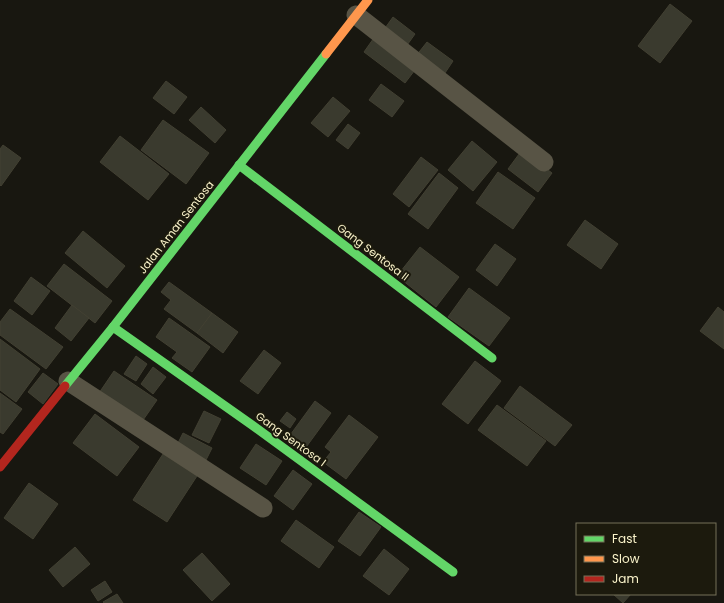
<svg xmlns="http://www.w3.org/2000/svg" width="724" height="603" font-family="Poppins,sans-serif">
	<rect width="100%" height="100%" fill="#181710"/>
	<g fill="#3a3a2e" stroke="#424032">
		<path d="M670,4L692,21L660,63L638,46Z"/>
		<path d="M393,17L415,34L405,48L383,31Z"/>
		<path d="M376,35L418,66L405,83L364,52Z"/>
		<path d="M427,42L453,61L443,76L416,56Z"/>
		<path d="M166,81L187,97L174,114L153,98Z"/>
		<path d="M381,84L404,101L392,117L369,100Z"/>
		<path d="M333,97L350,111L328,137L311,123Z"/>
		<path d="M201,107L226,130L215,143L189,120Z"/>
		<path d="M163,120L209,153L186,184L141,150Z"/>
		<path d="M348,124L360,133L348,149L336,140Z"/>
		<path d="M120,136L169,174L148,200L100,162Z"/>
		<path d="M472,141L497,162L473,191L448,170Z"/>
		<path d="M3,145L21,158L1,186L0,185V149Z"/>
		<path d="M522,150L552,173L538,192L508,169Z"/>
		<path d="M421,157L438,170L409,207L393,194Z"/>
		<path d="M498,172L535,198L513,229L476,203Z"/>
		<path d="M439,173L458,188L428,229L408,214Z"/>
		<path d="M585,220L618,244L601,269L567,245Z"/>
		<path d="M83,231L125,266L107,288L65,253Z"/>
		<path d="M495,244L516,259L497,286L476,270Z"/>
		<path d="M420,247L459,277L436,307L397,276Z"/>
		<path d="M64,264L112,301L95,323L47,286Z"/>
		<path d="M31,277L50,291L32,315L14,301Z"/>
		<path d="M169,282L212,313L197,333L164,309L171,300L161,292Z"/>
		<path d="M469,288L510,318L489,346L448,317Z"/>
		<path d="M72,305L89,318L71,341L55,328Z"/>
		<path d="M718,307L724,312V349L700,331Z"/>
		<path d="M10,309L63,347L46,369L0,335V322Z"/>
		<path d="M212,313L238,332L223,353L197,333Z"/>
		<path d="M169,318L210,347L192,372L172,358L177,352L156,337Z"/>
		<path d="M0,339L40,369L16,402L0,390Z"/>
		<path d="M264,350L281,363L258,394L240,381Z"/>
		<path d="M136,356L147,364L136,381L124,374Z"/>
		<path d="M475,361L501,381L468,424L442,404Z"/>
		<path d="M153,367L166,377L153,394L141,384Z"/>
		<path d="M114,371L157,400L141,423L99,393Z"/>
		<path d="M43,373L58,384L43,404L28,392Z"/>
		<path d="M520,386L572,425L555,446L504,408Z"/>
		<path d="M0,393L22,409L3,434L0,432Z"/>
		<path d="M315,401L331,413L304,450L288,438Z"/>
		<path d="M497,405L546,441L527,466L478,430Z"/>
		<path d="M204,411L221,419L209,443L192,435Z"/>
		<path d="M287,412L296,419L290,428L280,421Z"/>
		<path d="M95,414L139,447L117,476L73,443Z"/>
		<path d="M349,415L378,437L346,479L323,462L331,452L325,447Z"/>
		<path d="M183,433L212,448L206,460L177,445Z"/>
		<path d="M256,444L282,461L266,485L240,468Z"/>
		<path d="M163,454L197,476L167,522L133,500Z"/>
		<path d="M293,470L312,484L293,510L274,496Z"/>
		<path d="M29,483L58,504L33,539L4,518Z"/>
		<path d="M359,512L381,527L360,556L338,541Z"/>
		<path d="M296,520L334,547L319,568L281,541Z"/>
		<path d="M75,547L90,564L63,587L49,570Z"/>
		<path d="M384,549L409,569L389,595L363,576Z"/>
		<path d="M202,553L230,584L212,601L183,570Z"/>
		<path d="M105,581L112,592L98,601L91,590Z"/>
		<path d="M117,594L123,603H104L103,602Z"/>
		<path d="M613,594H631L623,603Z"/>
	</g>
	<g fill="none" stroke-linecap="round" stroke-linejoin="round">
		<g stroke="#585445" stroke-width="19">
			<path d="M356,15L544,162"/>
			<path d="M68,381L263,508"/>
		</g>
		<g stroke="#63d668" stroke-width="9">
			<path d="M239,165L492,358"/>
			<path d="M113,327L252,425L453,572"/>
			<path d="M65,386L113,327L326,54"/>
		</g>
		<path stroke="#ff974d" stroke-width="9" d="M326,54L368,0"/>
		<path stroke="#b3261e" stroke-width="9" d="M0,467L65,386"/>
	</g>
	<g text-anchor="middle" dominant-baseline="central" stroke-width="4" stroke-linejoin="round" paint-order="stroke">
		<g font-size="11" fill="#fbf4cb" stroke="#1c1a0d">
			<text transform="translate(176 227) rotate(-52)">Jalan Aman Sentosa</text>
			<text transform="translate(373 252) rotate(37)">Gang Sentosa II</text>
			<text transform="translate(291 439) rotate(36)">Gang Sentosa I</text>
		</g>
	</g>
	<rect x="576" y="523" width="140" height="72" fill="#1c1a0d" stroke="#757159"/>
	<rect x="584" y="536" width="20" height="6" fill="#63d668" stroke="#757159"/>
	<text x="612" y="543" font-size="12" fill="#fbf4cb">Fast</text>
	<rect x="584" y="556" width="20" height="6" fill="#ff974d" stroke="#757159"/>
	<text x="612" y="563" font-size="12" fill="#fbf4cb">Slow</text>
	<rect x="584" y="576" width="20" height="6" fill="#b3261e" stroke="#757159"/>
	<text x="612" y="583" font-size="12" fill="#fbf4cb">Jam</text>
</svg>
